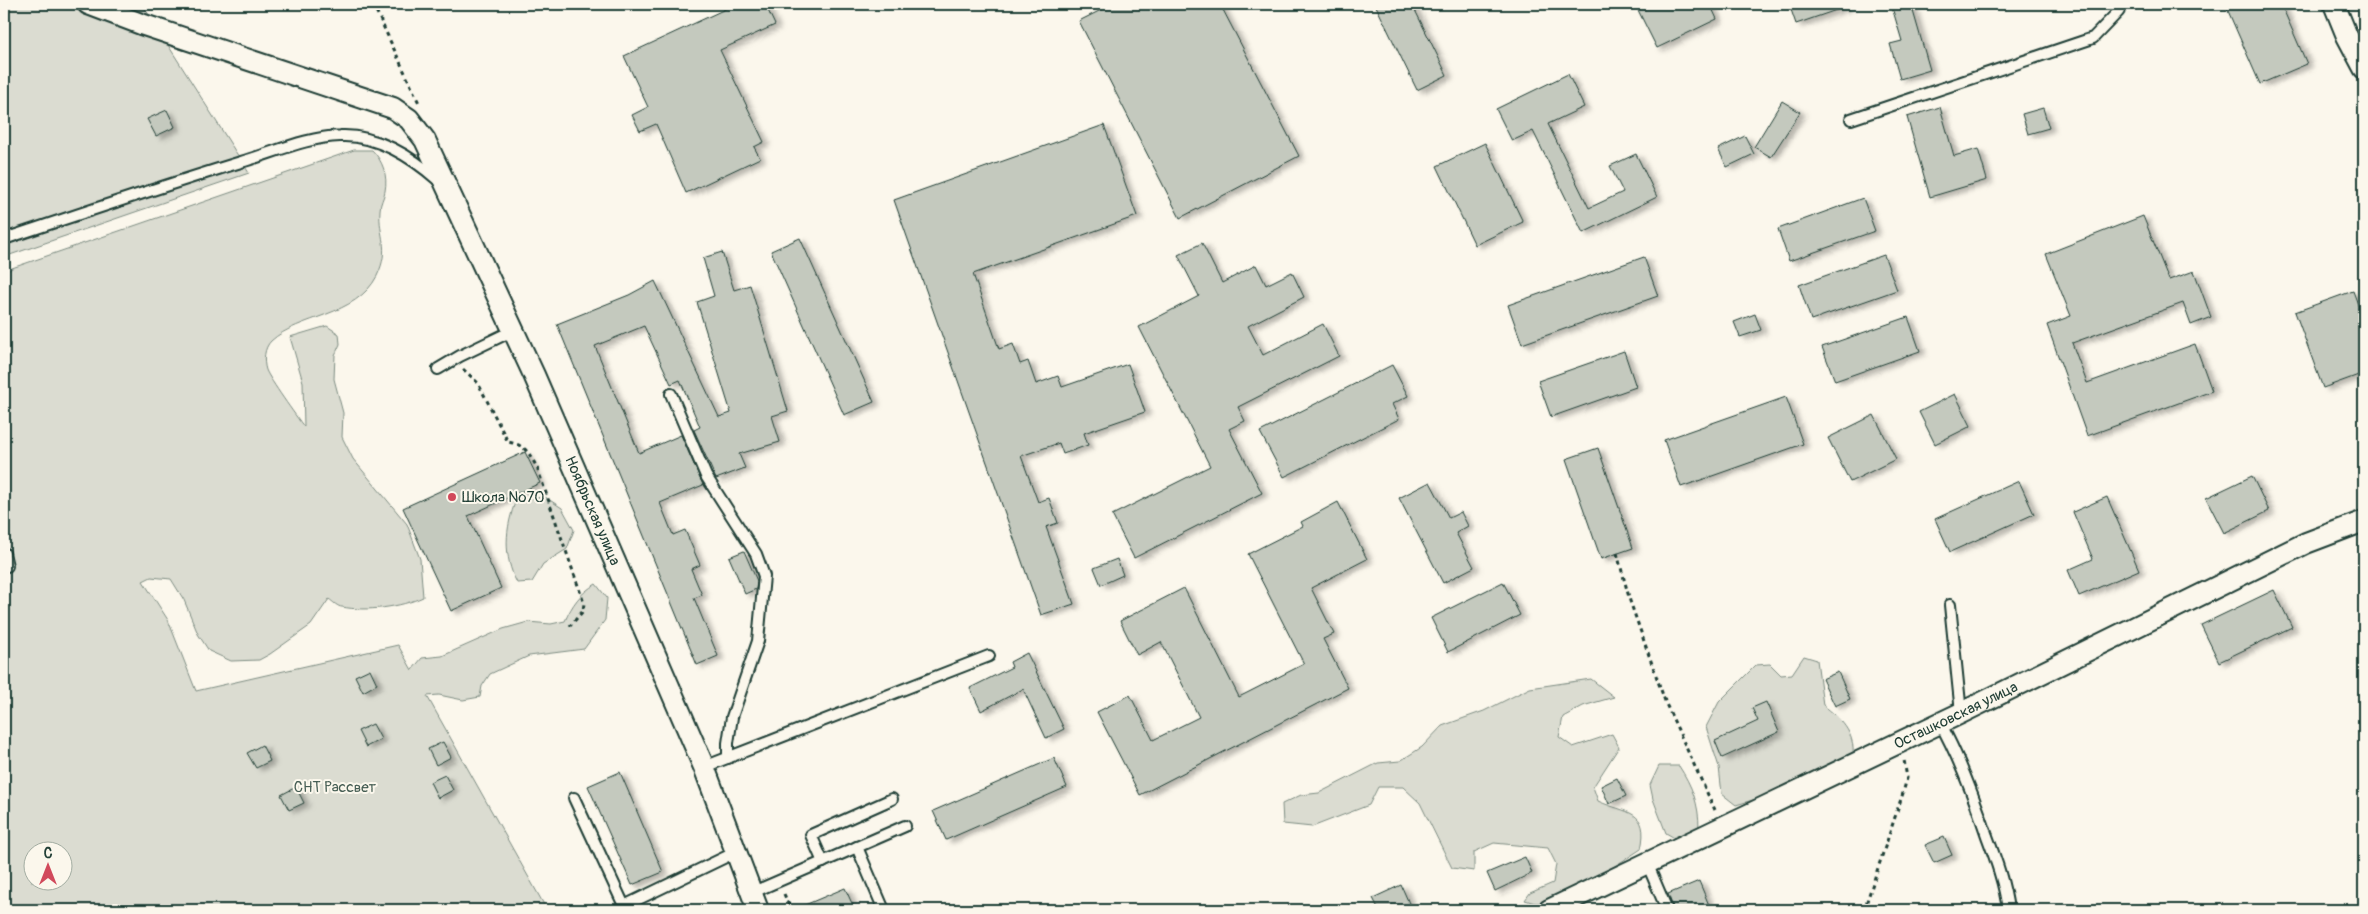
<svg xmlns="http://www.w3.org/2000/svg" width="2368" height="914" font-family="Pangolin,sans-serif">
	<defs>
		<filter id="shadow"><feDropShadow dx="5.5" dy="3" stdDeviation="2.5" flood-color="#0004"/></filter>
	</defs>
	<rect width="100%" height="100%" fill="#fbf7ec"/>
	<filter id="ink" filterUnits="userSpaceOnUse"><feTurbulence type="fractalNoise" baseFrequency=".02" numOctaves="2"/><feDisplacementMap in="SourceGraphic" scale="10" xChannelSelector="R" yChannelSelector="G"/><feConvolveMatrix kernelMatrix="1 2 1 2 8 2 1 2 1" color-interpolation-filters="sRGB"/></filter>
	<g filter="url(#ink)">
		<g fill="#dbdcd1" stroke="#7d8c82" fill-rule="evenodd">
			<path d="M4,4H142L249,173L4,257Z"/>
			<path d="M354,150H372C383,161 388,176 385,191C384,198 380,203 380,210C378,237 391,247 377,276C356,317 299,315 271,341C264,348 263,360 266,370C270,380 296,416 304,427L303,382L290,337L327,326L339,334L340,344L335,355L334,379L343,413L342,437L353,459L407,524L420,559L423,597C401,607 367,612 342,607C338,607 333,602 329,599L311,625L270,654L259,660L231,661L209,651L198,634L184,600L171,579L151,577L143,581L168,620L196,691L398,645L412,670L422,658L442,656L503,629L528,622L551,624L565,621C572,605 580,593 596,584L607,598L605,620L584,649L529,656L490,674L482,686L480,697L463,700L439,695L427,696L547,910H4V274L12,268ZM32,852H62V882H32Z"/>
			<path d="M545,497L562,508L574,530L567,549L543,564L532,582L517,583C503,556 505,528 516,500Z"/>
			<path d="M1804,656L1817,660L1823,705C1841,719 1855,732 1853,756L1783,791L1736,805L1722,794L1719,767L1706,727L1719,702L1756,665L1770,664L1781,675L1792,674Z"/>
			<path d="M1591,679L1614,697L1583,706L1563,717L1559,737L1573,747L1612,734L1619,747L1593,787L1598,801C1626,814 1650,809 1641,849C1622,862 1557,903 1537,903C1533,903 1529,901 1525,900L1530,893L1553,883L1556,864L1548,848L1494,843L1474,852V871L1452,868L1420,803L1403,787H1378L1369,805L1312,827L1283,824L1282,804L1301,795L1319,793L1378,763L1400,761L1422,747L1442,726L1484,711L1530,688Z"/>
			<path d="M1659,766H1679C1692,786 1699,804 1699,828L1678,840L1666,833L1653,799L1650,785Z"/>
		</g>
		<g fill="#c4c9be" stroke="#1f3d34" filter="url(#shadow)">
			<path d="M736,4H765L775,25L720,50L764,142L754,147L760,158L686,193L656,124L640,131L632,115L648,107L624,56Z"/>
			<path d="M1113,4H1220L1299,156L1180,218L1079,21Z"/>
			<path d="M1375,4H1412L1447,75L1417,90Z"/>
			<path d="M1635,4H1710L1717,19L1657,48Z"/>
			<path d="M1789,4H1848V6L1796,24Z"/>
			<path d="M1891,4H1911L1930,70L1900,79L1890,44L1902,41Z"/>
			<path d="M2225,4H2281L2307,64L2260,84Z"/>
			<path d="M1568,74L1584,107L1548,124L1589,208L1623,192L1610,166L1636,154L1657,197L1583,233L1533,131L1512,141L1496,109Z"/>
			<path d="M1782,101L1800,112L1771,157L1754,147Z"/>
			<path d="M1940,107L1954,156L1978,149L1987,180L1930,197L1907,117Z"/>
			<path d="M2043,108L2049,128L2028,134L2022,114Z"/>
			<path d="M167,110L175,127L156,136L147,119Z"/>
			<path d="M1104,125L1137,216L973,274L999,349L1013,344L1020,364L1028,361L1036,384L1058,376L1062,387L1128,364L1145,412L1084,433L1088,445L1063,454L1059,443L1021,456L1038,502L1049,498L1058,523L1046,527L1074,604L1041,615L894,200Z"/>
			<path d="M1745,136L1754,154L1727,167L1718,149Z"/>
			<path d="M1485,143L1523,222L1475,245L1437,166Z"/>
			<path d="M1863,198L1875,231L1789,261L1778,229Z"/>
			<path d="M2143,216L2169,280L2194,271L2211,317L2191,325L2183,303L2072,343L2087,383L2195,344L2212,391L2087,436L2047,325L2071,316L2046,254Z"/>
			<path d="M800,238L874,402L844,415L771,251Z"/>
			<path d="M1202,243L1222,283L1256,265L1266,285L1292,272L1304,297L1248,326L1263,355L1323,324L1339,356L1238,407L1245,421L1229,429L1262,493L1134,558L1112,515L1210,466L1139,327L1199,296L1178,255Z"/>
			<path d="M722,252L734,290L750,285L788,411L772,416L780,442L739,454L745,468L716,479L694,430L700,427L680,380L671,384L644,326L595,346L639,453L681,435L703,485L660,503L673,535L685,530L700,565L691,569L702,595L694,598L718,656L697,665L557,324L629,295L655,281L719,417L731,413L697,302L714,296L703,258Z"/>
			<path d="M1884,255L1897,290L1811,320L1799,285Z"/>
			<path d="M1644,257L1658,296L1522,344L1508,305Z"/>
			<path d="M2353,291L2364,321V373L2323,388L2295,312Z"/>
			<path d="M1755,314L1761,330L1740,337L1734,322Z"/>
			<path d="M1908,317L1920,351L1835,381L1822,347Z"/>
			<path d="M1624,351L1636,387L1551,417L1538,381Z"/>
			<path d="M1392,365L1408,396L1392,404L1399,419L1284,477L1260,432Z"/>
			<path d="M1955,394L1971,426L1935,444L1919,412Z"/>
			<path d="M1786,397L1803,444L1681,487L1664,440Z"/>
			<path d="M1874,415L1896,459L1850,482L1828,438Z"/>
			<path d="M1598,448L1633,548L1601,559L1566,459Z"/>
			<path d="M525,452L540,483L468,516L501,588L451,611L403,508Z"/>
			<path d="M2252,476L2269,511L2224,533L2206,498Z"/>
			<path d="M2019,481L2034,514L1950,552L1935,519Z"/>
			<path d="M1430,482L1449,518L1461,512L1468,526L1456,533L1474,567L1443,583L1399,498Z"/>
			<path d="M2107,497L2139,570L2079,596L2068,570L2093,559L2073,512Z"/>
			<path d="M1338,502L1367,559L1311,588L1334,634L1323,639L1348,688L1140,795L1097,712L1130,695L1153,740L1199,717L1161,642L1137,655L1120,621L1184,588L1239,697L1304,664L1248,554L1303,526L1301,522Z"/>
			<path d="M744,551L757,581L756,589L745,594L729,557Z"/>
			<path d="M1117,559L1123,575L1101,585L1094,568Z"/>
			<path d="M1503,582L1520,615L1448,652L1431,618Z"/>
			<path d="M2274,590L2292,627L2219,662L2201,625Z"/>
			<path d="M1027,653L1064,729L1046,738L1023,689L981,711L970,688L1012,667L1010,662Z"/>
			<path d="M370,669L377,684L363,692L355,676Z"/>
			<path d="M1838,672L1850,699L1835,706L1822,679Z"/>
			<path d="M1766,702L1779,732L1722,758L1715,741L1758,721L1752,708Z"/>
			<path d="M373,724L381,739L366,747L358,731Z"/>
			<path d="M443,742L451,757L436,765L428,749Z"/>
			<path d="M262,745L270,761L256,768L247,753Z"/>
			<path d="M1054,758L1067,787L946,840L933,811Z"/>
			<path d="M620,772L663,872L632,885L588,786Z"/>
			<path d="M445,775L453,790L438,798L430,782Z"/>
			<path d="M1617,778L1626,796L1609,804L1601,786Z"/>
			<path d="M296,787L304,803L289,810L281,795Z"/>
			<path d="M1944,837L1952,855L1934,863L1925,845Z"/>
			<path d="M1525,857L1532,873L1495,891L1487,873Z"/>
			<path d="M1699,881L1711,910H1674L1668,894Z"/>
			<path d="M1401,885L1412,910H1379L1373,898Z"/>
			<path d="M845,888L855,910H793Z"/>
		</g>
		<g fill="none" stroke-linecap="round" stroke-linejoin="round">
			<defs>
				<g id="service">
					<path d="M1851,119L2093,38L2118,12L2123,4"/>
					<path d="M4,239C83,213 162,186 241,162C273,153 307,137 340,136C376,134 412,157 438,180"/>
					<path d="M438,369L460,356L514,330"/>
					<path d="M671,394L706,476L756,554L764,576L758,641L732,717L728,743V758"/>
					<path d="M4,553L7,566"/>
					<path d="M1950,605L1961,713"/>
					<path d="M1940,723C1960,759 1974,797 1987,836C1996,860 2005,885 2008,910"/>
					<path d="M704,767L989,656"/>
					<path d="M574,798L626,910"/>
					<path d="M857,847L905,826"/>
					<path d="M823,862L811,835L892,799"/>
					<path d="M1647,863L1667,910"/>
					<path d="M751,893L857,847L884,910"/>
					<path d="M624,906L736,852"/>
				</g>
				<g id="minor">
					<path id="s1" d="M88,4L141,24L393,108L409,119L425,140L534,375L704,767L758,910"/>
					<path d="M2334,4L2347,36L2364,68"/>
					<path id="s2" d="M1549,910L1961,713L2306,543L2364,521"/>
				</g>
			</defs>
			<use href="#service" stroke="#1f3d34" stroke-width="14"/>
			<use href="#minor" stroke="#1f3d34" stroke-width="24"/>
			<g stroke="#1f3d34" stroke-width="3" stroke-dasharray="4 4" stroke-linecap="butt">
				<path d="M373,4L419,103"/>
				<path d="M463,369L478,383L508,442C526,445 530,454 538,470L584,603L583,611L570,626"/>
				<path d="M1617,553L1630,601L1666,704L1715,810"/>
				<path d="M784,894L791,910"/>
				<path d="M1864,910L1903,793L1907,778L1904,760"/>
			</g>
			<use href="#service" stroke="#fbf7ec" stroke-width="10"/>
			<use href="#minor" stroke="#fbf7ec" stroke-width="20"/>
		</g>
	</g>
	<circle fill="#d1495b" stroke="#fbf7ec" stroke-width="2" cx="452" cy="497" r="5"/>
	<g text-anchor="middle" dominant-baseline="central" stroke-width="4" stroke-linejoin="round" paint-order="stroke">
		<g font-size="15" fill="#1f3d34" stroke="#fbf7ec" text-anchor="start">
			<text x="462" y="497">Школа №70</text>
		</g>
		<g font-size="15" fill="#1f3d34" stroke="#fbf7ec">
			<text stroke="none"><textPath href="#s1" startOffset="775">Ноябрьская улица</textPath></text>
			<text stroke="none"><textPath href="#s2" startOffset="451">Осташковская улица</textPath></text>
		</g>
		<g font-size="15" fill="#455d53" stroke="#fbf7ec">
			<text x="335" y="787">СНТ Рассвет</text>
		</g>
	</g>
	<rect width="2368" height="914" fill="none" stroke="#fbf7ec" stroke-width="20"/>
	<rect x="10" y="10" width="2348" height="894" fill="none" stroke="#1f3d34" stroke-width="2" filter="url(#ink)"/>
	<g transform="translate(48 866)"><circle r="24" fill="#fbf7ec" stroke="#a3ada2"/>
	<path d="M0-4L9 19L0 12L-9 19Z" fill="#d1495b"/>
	<text y="-8" font-size="14" font-weight="bold" text-anchor="middle" fill="#1f3d34">С</text>
	</g>
</svg>
